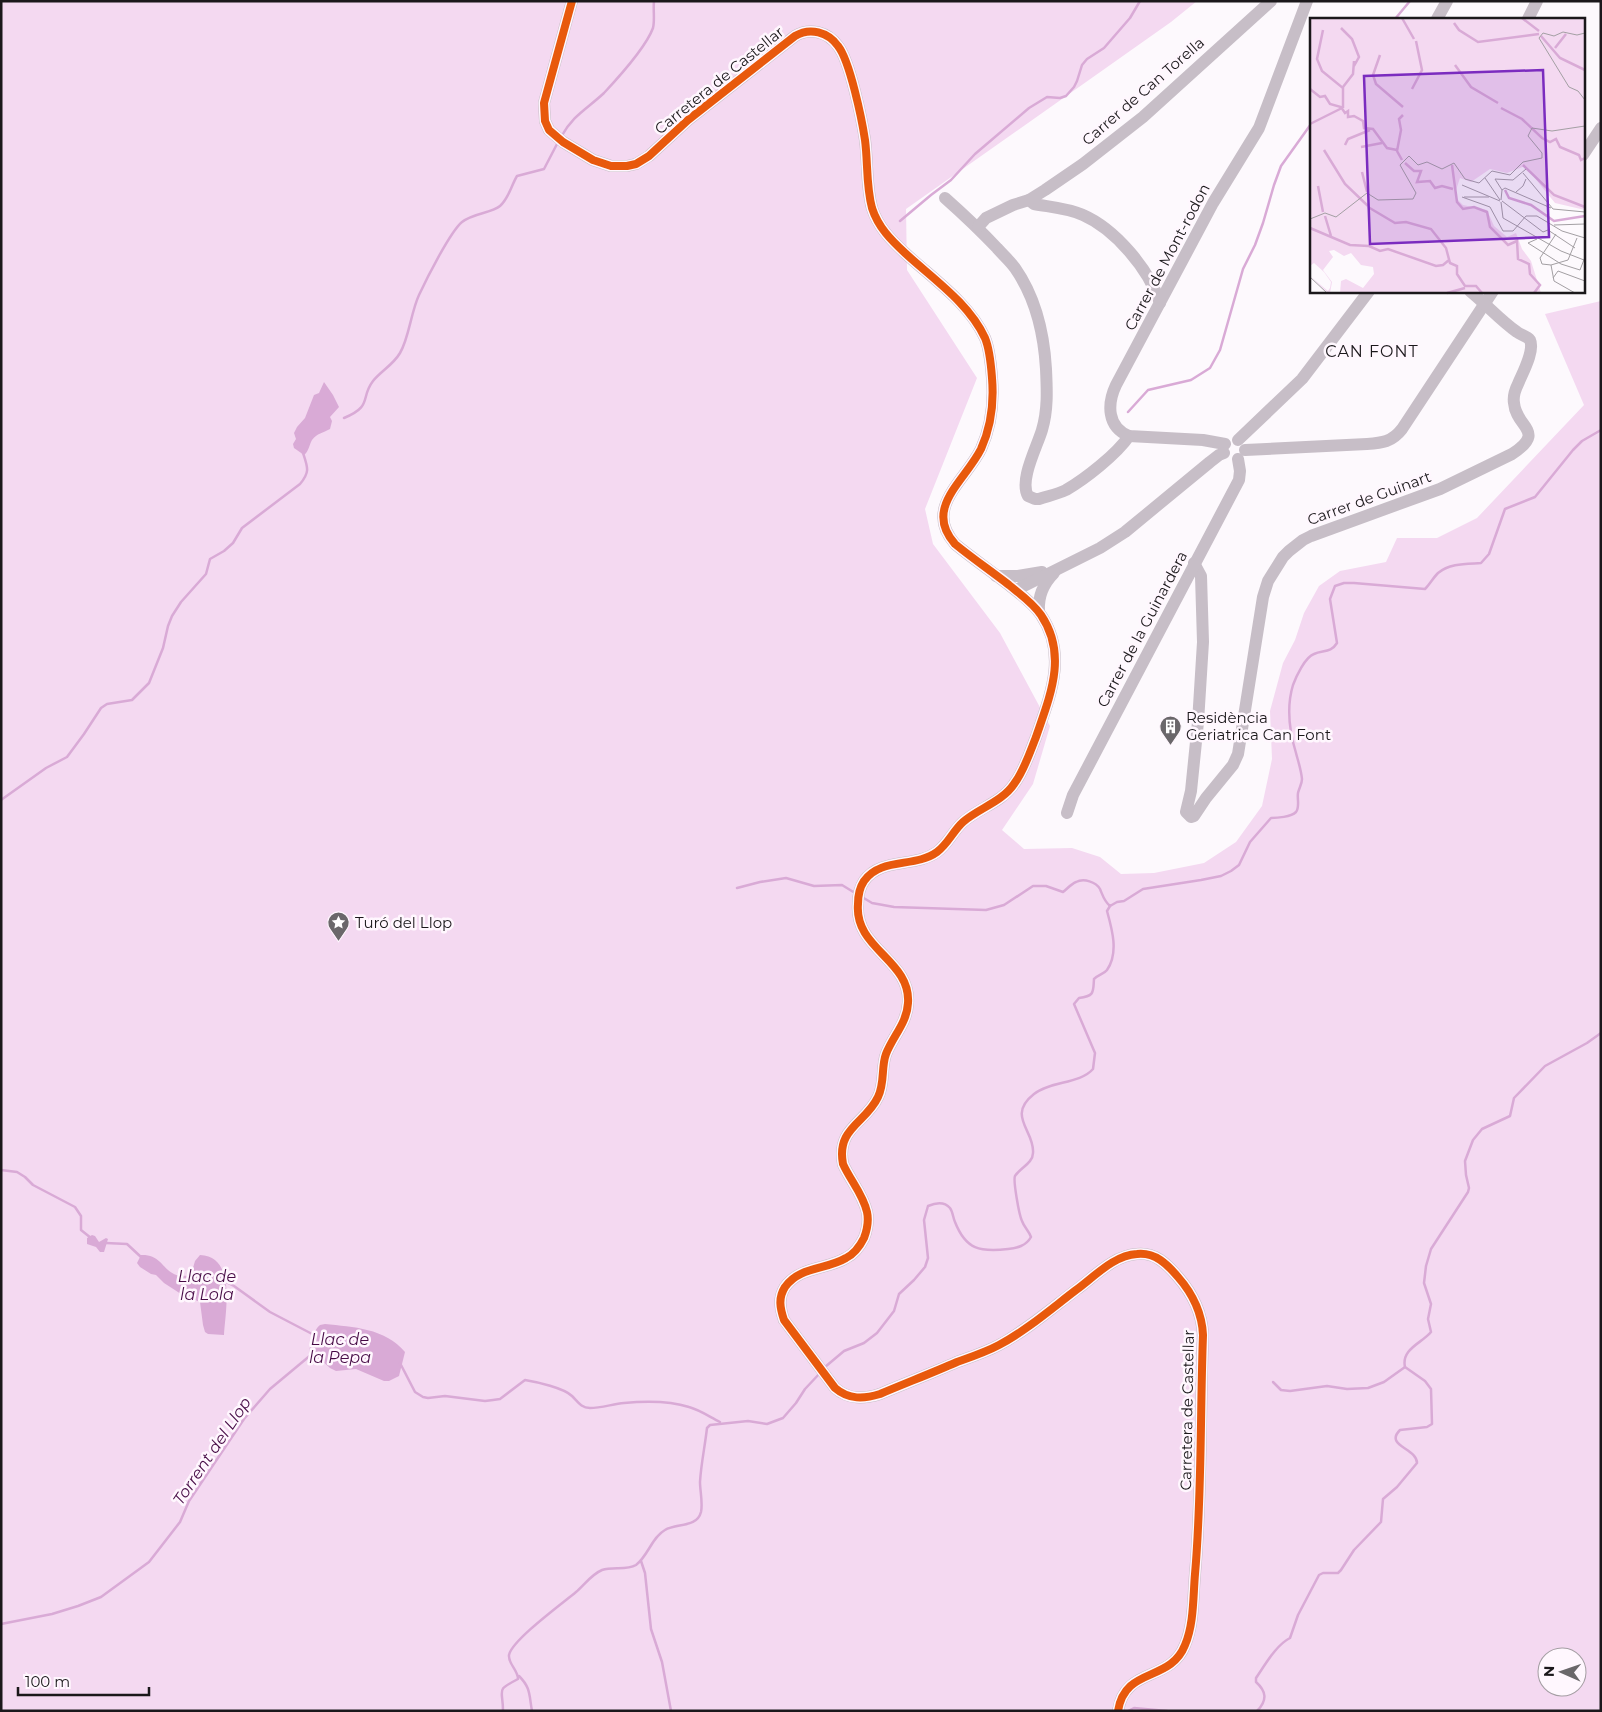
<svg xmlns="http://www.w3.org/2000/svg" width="1602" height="1712" font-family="Montserrat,sans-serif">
	<rect width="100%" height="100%" fill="#fdf9fd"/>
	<path fill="#f4d9f1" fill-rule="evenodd" d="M1,1H1197L1171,22L906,209L907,270L977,378L925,509L933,544L1000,633L1050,726L1033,784L1002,830L1024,849L1072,848L1100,857L1121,874L1154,873L1204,863L1236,842L1262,806L1272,759L1270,711L1283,663L1295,640L1304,613L1319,586L1340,571L1386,562L1397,538H1437L1477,518L1584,405L1545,314L1601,301V1711H1ZM1547,1657H1577V1687H1547Z"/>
	<g fill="#d9aad6">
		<path d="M324,382L333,395L339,407L330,417L332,421L330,429C323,433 317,433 312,440C309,445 309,451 304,455L294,448L293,444L296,439L294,433L297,427L305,418L314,395L319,393Z"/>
		<path d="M92,1235L95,1236L99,1242L106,1238L108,1239L104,1252H100L96,1247L87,1244V1238Z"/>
		<path d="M141,1255C167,1254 162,1281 191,1275L195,1261L200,1255C237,1256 225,1313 224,1335L208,1334L205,1332L203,1325L200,1302L181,1294L164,1283L156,1275L151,1274L140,1267L137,1263Z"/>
		<path d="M325,1324C353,1327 385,1328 405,1352L399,1376L389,1381H384L356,1369L336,1371L330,1368L320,1359L313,1357L309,1353C310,1346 314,1329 320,1325Z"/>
	</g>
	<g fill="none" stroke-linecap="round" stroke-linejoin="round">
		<g stroke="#d9aad6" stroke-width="2.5">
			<path d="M1395,19L1410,1"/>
			<path d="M561,137C573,115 587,109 604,93C618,78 646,47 653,28C655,20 653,10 654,1"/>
			<path d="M900,221L931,195L951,180L975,154L1029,108L1047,97L1060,98L1066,96L1074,87L1077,81L1082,65L1087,59L1104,48L1130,18L1140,1"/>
			<path d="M1128,412L1148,390L1191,380L1210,368L1220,350L1243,269L1255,245L1263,223L1274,185L1281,166L1311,124"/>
			<path d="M344,418C373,406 360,398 373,381C381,371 393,365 400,353C409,338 411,312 419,295C426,280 450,232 462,222C473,213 492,213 500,206C509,198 511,186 517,176L544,169L557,144"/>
			<path d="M1,800L46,768L67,757L84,734L101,708L107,704L132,700L149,683L163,648L168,626L172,616L181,602L206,574L210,559L224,551L233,543L242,528L300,484C310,472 308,468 303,453"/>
			<path d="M737,888L760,882L786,878L814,886L842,885L855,893"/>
			<path d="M862,897L872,903L894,907L986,910L1004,905L1033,886H1046L1063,892C1067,889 1071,884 1076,882C1084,878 1096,882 1100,889C1103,896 1104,901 1110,906L1117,902L1124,901L1143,889L1201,880L1221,876L1231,871L1239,865L1250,842L1271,818C1277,818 1291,817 1296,812C1300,807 1297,799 1298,793C1299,788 1302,784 1302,779C1301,769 1298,761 1296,753C1289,730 1286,708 1293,685C1296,677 1305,657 1314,654C1323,650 1331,653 1337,643L1330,599L1335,586L1344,583H1354L1425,589C1430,584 1433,578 1438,573C1450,563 1467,564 1481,563L1489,554L1505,509L1535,497L1573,450L1582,441L1601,430"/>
			<path d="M1,1170L17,1172L25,1177L33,1185L75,1207L81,1216V1230L91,1238"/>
			<path d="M106,1243L127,1244L141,1257"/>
			<path d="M224,1281L234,1286L270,1312L316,1336"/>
			<path d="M400,1363L415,1392L423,1397L428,1398L445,1396L485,1401L493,1400L500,1399L525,1380C537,1382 564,1388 572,1396C578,1402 581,1408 590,1408C601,1408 613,1404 624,1403C645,1401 670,1401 689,1407C700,1410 710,1417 720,1422"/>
			<path d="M825,1367L844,1351L864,1343L877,1333L894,1311L899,1294L914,1280L925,1267L928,1258L924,1220L928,1206C935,1203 944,1201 950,1208C953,1212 953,1218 955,1222C966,1250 980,1252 1008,1249C1017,1248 1026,1246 1031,1237C1029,1231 1024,1227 1022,1221C1019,1215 1013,1180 1015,1176C1020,1168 1033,1163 1033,1153C1035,1131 1006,1116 1034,1094C1050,1081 1080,1084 1093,1069L1095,1053L1074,1004L1079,998C1095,996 1093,992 1094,979C1098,975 1104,974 1107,970C1119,953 1112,929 1107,911L1110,906"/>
			<path d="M1273,1382L1281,1390L1290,1391L1327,1386L1347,1389L1368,1388L1384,1382L1405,1367"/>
			<path d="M641,1561L645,1573L651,1629L662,1662L671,1711"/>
			<path d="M1,1624L52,1614L78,1606L101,1597L149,1562L180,1522L189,1501L244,1419L270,1389L312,1354"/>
			<path d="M519,1676C531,1688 529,1695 532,1711"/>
			<path d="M503,1711C503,1688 495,1691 518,1679C518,1670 508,1664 509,1655C512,1640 563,1603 576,1592C584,1585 592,1574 602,1570C613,1566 626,1571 636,1565C648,1556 652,1537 665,1530C676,1523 697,1528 701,1512C703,1503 700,1491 700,1482C701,1464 705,1446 707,1428L710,1425L748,1421L767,1424L783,1418L796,1403L805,1389L820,1373"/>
			<path d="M1128,1711L1134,1708L1167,1711"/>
			<path d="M1257,1711C1268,1700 1266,1691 1256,1682V1678C1265,1665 1276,1645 1290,1638L1298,1615L1319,1575L1323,1573H1338L1341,1570L1354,1550L1381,1522L1383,1499L1397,1487L1417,1463C1417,1448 1384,1446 1400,1430L1427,1427L1432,1424L1431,1389L1425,1381L1405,1367C1401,1349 1422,1343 1431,1332L1428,1319L1431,1304L1424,1283L1426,1266L1431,1249L1468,1192L1469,1188L1466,1175L1465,1161L1473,1140L1482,1129L1510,1116L1514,1098L1545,1066L1587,1043L1601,1033"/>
		</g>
		<g stroke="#c7bec7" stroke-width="12">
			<path d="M572,1L544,103L545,121L549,130L563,142L593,160L611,166H627L636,164L649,156L688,120L795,36C810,27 828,32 838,46C850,61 862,120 865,140C868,163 866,186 872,208C878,227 891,240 905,253C932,278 969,303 985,338C990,350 991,365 992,378C994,402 991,427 981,449C965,481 923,508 955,544C972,558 991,571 1009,585C1020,594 1033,603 1041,615C1068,655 1050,696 1036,737C1030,752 1024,771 1014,784C1002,802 979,808 963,822C953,831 948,844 937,852C915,868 881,857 864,881C860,887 858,896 858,904C854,949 911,960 908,1003C907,1023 893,1036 886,1054C881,1067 885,1083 878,1097C866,1123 836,1128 843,1164C850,1180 863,1194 867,1212C869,1221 867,1230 864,1238C860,1246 854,1254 846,1258C826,1270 800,1266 785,1287C778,1298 780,1308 784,1320L835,1388C849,1400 864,1399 880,1394C906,1383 932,1373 957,1362C971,1357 986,1352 999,1345C1027,1330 1051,1309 1076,1290C1094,1277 1114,1255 1137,1254C1155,1252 1167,1264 1178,1277C1192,1293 1202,1313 1203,1335C1200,1415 1202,1495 1195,1574C1193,1597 1194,1624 1185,1645C1170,1683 1125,1666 1118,1711"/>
			<path d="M1437,19L1447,1"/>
			<path d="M1528,19L1537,1"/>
			<path d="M1583,155L1601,128"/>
			<path d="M945,198C963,214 980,230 997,248C1003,255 1010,261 1015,268C1036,298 1044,334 1046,369C1047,390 1048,410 1042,430C1037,447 1019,480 1028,496L1035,499H1039C1048,496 1058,494 1066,490C1085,479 1117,454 1129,436"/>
			<path d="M1029,200L1034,204C1050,207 1068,208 1083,215C1115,229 1149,269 1160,303"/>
			<path d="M978,227L986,218L1013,205L1029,200L1045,190L1083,164L1143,117L1271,1"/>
			<path d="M1238,440L1302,379L1369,291"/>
			<path d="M1225,444L1203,440L1129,436C1107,427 1107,404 1116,385L1213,203L1259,128L1307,1"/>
			<path d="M1245,450L1367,444C1382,443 1392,442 1402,429L1493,291"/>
			<path d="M1194,563L1201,576L1203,642L1198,722L1191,791L1186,812L1191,817L1194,816L1206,798L1233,765L1238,754L1263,597L1268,581L1283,557L1289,551L1303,540L1311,536L1440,489L1512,454C1547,431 1516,428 1514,403C1513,397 1515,390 1518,384C1522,374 1535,351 1530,340C1527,336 1521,335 1517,332C1500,320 1486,304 1470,291"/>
			<path d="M996,576H1018L1042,572"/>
			<path d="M1016,590L1100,548L1125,532L1210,462L1219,455L1224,453"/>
			<path d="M1039,611C1038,596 1043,584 1054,573"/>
			<path d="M1067,813L1073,795L1239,480L1240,471L1238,459"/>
		</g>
		<defs>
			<path id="cycleway" d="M572,1L544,103L545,121L549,130L563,142L593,160L611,166H627L636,164L649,156L688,120L795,36C810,27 828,32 838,46C850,61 862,120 865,140C868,163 866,186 872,208C878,227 891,240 905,253C932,278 969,303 985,338C990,350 991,365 992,378C994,402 991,427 981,449C965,481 923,508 955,544C972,558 991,571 1009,585C1020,594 1033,603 1041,615C1068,655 1050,696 1036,737C1030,752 1024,771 1014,784C1002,802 979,808 963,822C953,831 948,844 937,852C915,868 881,857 864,881C860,887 858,896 858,904C854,949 911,960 908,1003C907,1023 893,1036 886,1054C881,1067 885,1083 878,1097C866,1123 836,1128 843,1164C850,1180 863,1194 867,1212C869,1221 867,1230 864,1238C860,1246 854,1254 846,1258C826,1270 800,1266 785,1287C778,1298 780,1308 784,1320L835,1388C849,1400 864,1399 880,1394C906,1383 932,1373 957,1362C971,1357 986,1352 999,1345C1027,1330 1051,1309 1076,1290C1094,1277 1114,1255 1137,1254C1155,1252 1167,1264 1178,1277C1192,1293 1202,1313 1203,1335C1200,1415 1202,1495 1195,1574C1193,1597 1194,1624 1185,1645C1170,1683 1125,1666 1118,1711"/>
		</defs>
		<use href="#cycleway" stroke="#fff7fe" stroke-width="11"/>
		<use href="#cycleway" stroke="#e8590c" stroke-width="8"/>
	</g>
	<defs>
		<symbol id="building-pin" viewBox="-11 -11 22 30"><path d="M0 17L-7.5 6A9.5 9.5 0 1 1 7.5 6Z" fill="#6a676a" stroke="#fff7fe"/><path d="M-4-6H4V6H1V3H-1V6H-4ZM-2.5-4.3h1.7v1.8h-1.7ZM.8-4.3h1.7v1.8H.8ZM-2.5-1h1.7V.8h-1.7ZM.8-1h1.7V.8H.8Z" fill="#fff"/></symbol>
		<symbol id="sight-pin" viewBox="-11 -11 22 30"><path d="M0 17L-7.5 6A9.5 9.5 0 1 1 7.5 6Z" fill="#6a676a" stroke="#fff7fe"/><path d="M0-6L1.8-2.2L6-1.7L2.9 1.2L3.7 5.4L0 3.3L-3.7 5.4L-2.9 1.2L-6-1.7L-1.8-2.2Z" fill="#fff"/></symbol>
	</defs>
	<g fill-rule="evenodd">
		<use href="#building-pin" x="1158" y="714" width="25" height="34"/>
		<use href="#sight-pin" x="326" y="910" width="25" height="34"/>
	</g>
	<g text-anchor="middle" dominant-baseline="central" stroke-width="5" stroke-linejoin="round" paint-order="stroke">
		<g font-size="15" fill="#1b181b" stroke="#fff7fe">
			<text transform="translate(719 80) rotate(-39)">Carretera de Castellar</text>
			<text transform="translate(1143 91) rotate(-41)">Carrer de Can Torella</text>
			<text transform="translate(1167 257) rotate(-62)">Carrer de Mont-rodon</text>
			<text transform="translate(1369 498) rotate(-20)">Carrer de Guinart</text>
			<text transform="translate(1142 629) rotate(-62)">Carrer de la Guinardera</text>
			<text transform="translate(1187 1410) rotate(-89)">Carretera de Castellar</text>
		</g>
		<g font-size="15" fill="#1b181b" stroke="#fff7fe" text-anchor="start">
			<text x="1186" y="717">Residència<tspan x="1186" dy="17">Geriatrica Can Font</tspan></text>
			<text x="355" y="922">Turó del Llop</text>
		</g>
		<g font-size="16" letter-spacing="1" fill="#1b181b" stroke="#fff7fe">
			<text x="1372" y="351">CAN FONT</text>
		</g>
		<g font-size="16" font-style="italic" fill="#460a45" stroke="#fff7fe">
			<text x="207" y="1276">Llac de<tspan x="207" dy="18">la Lola</tspan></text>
			<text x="340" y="1339">Llac de<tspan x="340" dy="18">la Pepa</tspan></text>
			<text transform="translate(212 1451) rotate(-56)">Torrent del Llop</text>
		</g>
	</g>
	<g transform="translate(1310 18)">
		<rect width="275" height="275" fill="#fdf9fd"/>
		<path d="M0,0H275V192L245,185L215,148L197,155L180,151L161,164L150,160L146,172L147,181L153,187L177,192L184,208L197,219L206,215L212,231L221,243L231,275H30L31,263L36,261L53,270L64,256L63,249L51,247L41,235L34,238L24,232L19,233L23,239L13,252L22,264L20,275H18L0,258L18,273L20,270L21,264L14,254L4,245L0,248Z" fill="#f4d9f1"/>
		<path fill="none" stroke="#d9aad6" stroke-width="2.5" d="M92,0L104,21M212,0L229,13M144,5L149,12L168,24L229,16M31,10L42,21L49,39L44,48M13,12L7,41L12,53L33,70V90M231,18L250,40L275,52M245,30L256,16M70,37L63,57L66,66L93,89M145,47L161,69L188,85M33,69L43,56L44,43M0,71L10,79L15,78L20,86L31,89L35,95L38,93V99L44,98L53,103L54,110L63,111L77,130L87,132M102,71L112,52L106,23M191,90L212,101L232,120L240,124L246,121L250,129L269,137L271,142L275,140M0,106L32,90M35,127L38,121L60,112M51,129L72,125M14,132L35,166L58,188M92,142L87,133L91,112L89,101L93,97M95,145L104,153H111L107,164L120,163L125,170L132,168L143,171M142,147L147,184L153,191L164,189L177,194L180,209L198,227L207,223L208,241L219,246L220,256L230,267L224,275M213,147L244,177L275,189M52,154L57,174M8,168L13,194M195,172L199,180L221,187L244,203L275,198M58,189L85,205L96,204L121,211L136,230L140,245L147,248V256L155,268H166L172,275M15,198L21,218M0,210L40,227L59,228L70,233L78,231L126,248L133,247L139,242M137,275L155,270"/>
		<path fill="none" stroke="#a39fa3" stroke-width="1" d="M275,15L267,17L253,14L244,18L233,15L229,20L259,69L268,73L275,82M213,155L243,191L275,194M175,160L190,182M152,167L190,183M192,172L185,161L203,162L216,151M206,174L213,168L216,161M152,179L180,189L193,213H203L216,198H227L252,213L275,220M154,179H179M191,182L192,172L195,170L241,190M192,183L233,214L238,212L265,230M191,184L193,200L251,233L274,242M0,201L15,195L26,199L57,175L68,182L103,181L106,175L90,147L99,138L108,147L117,144L132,151L144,145L155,161L169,165L182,153L200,157L213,144L232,140V135L218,118L222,110L242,113L275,108M244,207L275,206M246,216L230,240L232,246L241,247L258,242L267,220M227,221L218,225L251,246L270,252L275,239M241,247L244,263L265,275M0,259L17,275M243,260L248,253L275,263"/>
		<path fill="#7b2cbf" fill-opacity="0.15" stroke="#7b2cbf" stroke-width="2.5" d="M233,52L239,219L60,226L54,58Z"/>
		<rect width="275" height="275" fill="none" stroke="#1b181b" stroke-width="2.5"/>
	</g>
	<rect width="1602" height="1712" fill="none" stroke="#1b181b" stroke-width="5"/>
	<g transform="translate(1562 1672) rotate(272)"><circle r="24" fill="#fff7fe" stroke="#a49ea3"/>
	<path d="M0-4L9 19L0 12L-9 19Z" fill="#6a676a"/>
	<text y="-8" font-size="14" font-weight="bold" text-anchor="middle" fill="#1b181b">N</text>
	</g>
	<path d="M18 1687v8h131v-8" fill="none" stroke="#1b181b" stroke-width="2.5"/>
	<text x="25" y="1687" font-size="15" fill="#1b181b" stroke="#fff7fe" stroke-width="4" paint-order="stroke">100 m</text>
</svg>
